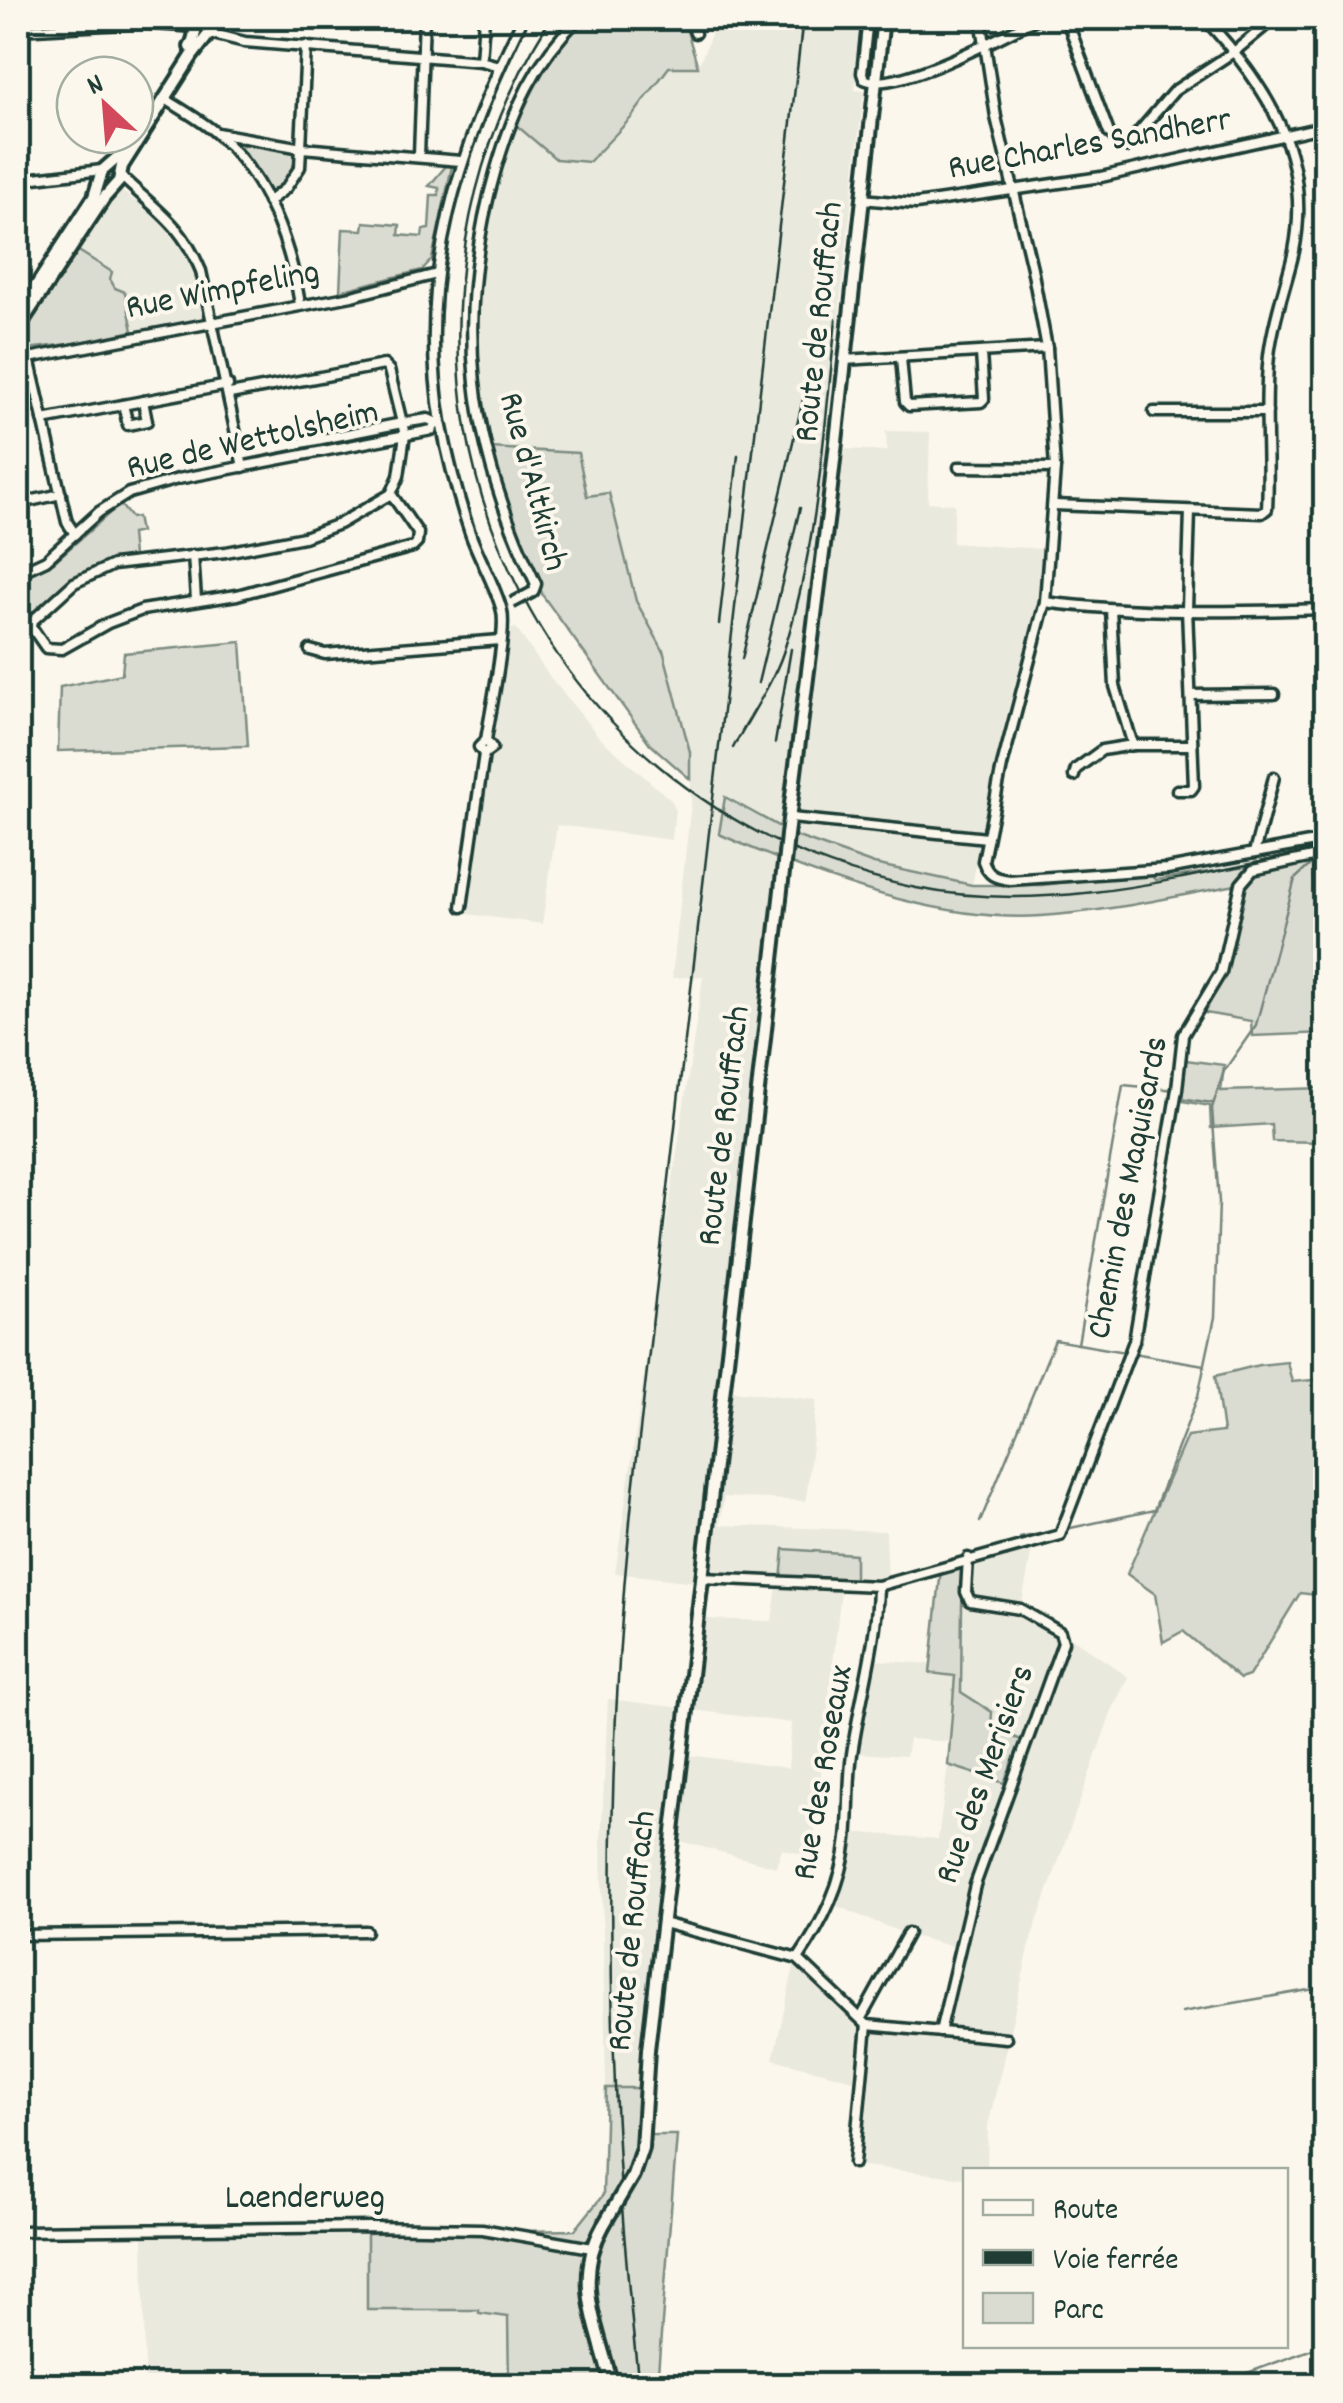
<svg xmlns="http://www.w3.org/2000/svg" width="1343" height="2403" font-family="Dekko,sans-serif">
	<rect width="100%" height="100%" fill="#fbf7ec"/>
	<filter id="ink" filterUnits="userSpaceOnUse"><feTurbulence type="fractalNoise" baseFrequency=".01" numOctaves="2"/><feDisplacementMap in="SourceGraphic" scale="20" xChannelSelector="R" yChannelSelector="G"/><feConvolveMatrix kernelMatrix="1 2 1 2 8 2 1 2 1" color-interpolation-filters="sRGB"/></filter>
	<g filter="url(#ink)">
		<g fill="#eae9de">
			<path d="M698,18H861L855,90L864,91L824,448L887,451L886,431L930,432L928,502L955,504L952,543L1042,549L1039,600L1006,717L972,885L874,864L798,837L719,834L792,866L733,1391L817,1400L806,1501L724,1497L720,1525L886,1531L888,1582L841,1590L812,1857L782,1849L776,1867L680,1841L689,1755L788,1768L792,1723L693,1710L705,1619L772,1621L777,1586L705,1583L615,1573L703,976L672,978L691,802L690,752L663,650L636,601L609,494L587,496L577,453L490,448L482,407L476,334L477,285L485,225L516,125L556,159L589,162L631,118L669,66L698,67L716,22L705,25Z"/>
			<path d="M117,188L162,220L184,246L200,286L206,316L133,331L125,292L115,288L110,279L77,250Z"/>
			<path d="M516,628L550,677L600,738L672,801L675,809L672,840L557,825L542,924L467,914L489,757L495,749L492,740L508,630Z"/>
			<path d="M1033,1544L1022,1603L1128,1677L1111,1713L1032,1936L988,2126L987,2170H966L965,2178L855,2165L857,2081L773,2059L795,1962L869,2021L935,2026L954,1947L905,1934L834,1905L841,1885L850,1832L938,1839L948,1765L1004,1783L991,1726L992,1712L961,1692L962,1604L966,1560Z"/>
			<path d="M875,1660L930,1664V1673L955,1675L950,1742L909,1739L906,1756L856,1753Z"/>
			<path d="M608,1699L683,1708L649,2088H606L601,1841Z"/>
			<path d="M367,2234L368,2309L480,2310V2314L509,2317V2385H145L143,2236Z"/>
		</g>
		<g fill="#dbdcd1" stroke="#7d8c82" stroke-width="2.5">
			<path d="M588,18H683L698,67H669L631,118L589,162L556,159L516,125L553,51Z"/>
			<path d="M247,141L297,149C297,171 288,182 270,195L237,151Z"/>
			<path d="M446,166H452L432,259L422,270L340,291L343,229L363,230L364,222L400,225L399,235L422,237L423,230L429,229L431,195H439V188L429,186Z"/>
			<path d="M77,250L112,272L110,279L115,288L125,292L133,331L78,343L18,350V336Z"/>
			<path d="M490,448L578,453L587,496L609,493L636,601L663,650L690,752V779L650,744L543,596L502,491Z"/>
			<path d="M120,504L131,518L137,517L140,532L131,534L133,556C83,565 59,590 23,624L18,618L19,579L54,562Z"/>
			<path d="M241,642L248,746L58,751L60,687L122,674L124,653Z"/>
			<path d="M725,797L798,837L874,864L972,885H1042L1150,873L1155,880L1325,854V1066V1033L1252,1036L1251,1021L1194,1011L1222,965L1236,885C1172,897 1107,912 1041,916C938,923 811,875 719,834Z"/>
			<path d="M1178,1059L1224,1065L1221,1091L1325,1088V1142L1272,1141L1271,1124L1211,1128L1210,1106L1177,1100Z"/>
			<path d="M1287,1362L1292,1382L1324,1379L1321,1415L1326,1416L1325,1596L1300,1593L1249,1676L1240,1679L1183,1631L1163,1642L1155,1594L1127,1574L1187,1436L1223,1432L1215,1376L1259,1365Z"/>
			<path d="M784,1549L855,1554V1582L781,1580Z"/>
			<path d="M966,1560L962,1604L961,1692L992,1712L991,1727L1021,1740L1004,1783L948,1765L955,1676L930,1673L941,1569Z"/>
			<path d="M606,2088H649L651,2135H677L657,2385H509L508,2317L479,2313V2310H367V2234L575,2230L603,2195Z"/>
		</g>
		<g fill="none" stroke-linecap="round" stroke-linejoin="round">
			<g stroke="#74847b" stroke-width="2.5">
				<path d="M1180,1098L1212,1103"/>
				<path d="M1078,1344L1123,1085L1176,1090"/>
				<path d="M1133,1353L1204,1365"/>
				<path d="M980,1522L1055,1340L1125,1352"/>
				<path d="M1066,1529L1154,1510L1198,1396L1215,1317L1219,1202L1212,1108L1224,1071L1256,1025L1295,879L1311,864L1315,813L1326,777"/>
				<path d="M1020,1538L1058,1530"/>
				<path d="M1182,2012L1326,1987"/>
				<path d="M1212,2386L1326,2344"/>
			</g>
			<defs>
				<g id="minor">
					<path d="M690,18L695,33"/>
					<path d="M868,18L862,73L864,79C894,95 1006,34 1038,18"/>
					<path d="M981,18L996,117L1032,268L1047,348L1055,468L1045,602L1002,766L983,861C988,876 995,878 1010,880L1167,869L1326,840"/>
					<path d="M1066,18L1109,133L1126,147"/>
					<path d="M18,30L140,23L196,27"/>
					<path d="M209,33L245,42L481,61L499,66"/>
					<path d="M481,61L484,18"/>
					<path d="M164,98C181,109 201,120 216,133C266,175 290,243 300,304"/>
					<path d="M217,133L302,148L461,161"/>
					<path d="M1126,147L1174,91L1235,51L1275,18"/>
					<path d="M419,155L424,18"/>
					<path d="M120,175C156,211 180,221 201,271L243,467"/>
					<path d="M18,180L102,170"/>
					<path d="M862,199L916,204L1101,177L1326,126"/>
					<path d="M268,202L286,188L300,167L306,46"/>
					<path d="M18,357L29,358L352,296L437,274"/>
					<path d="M29,358L67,522L75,534"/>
					<path d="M901,358L905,402L909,406L981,402L984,399L981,353"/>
					<path d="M844,360L1047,348"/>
					<path d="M123,405L128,425L147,421L143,401"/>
					<path d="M1154,412H1267"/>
					<path d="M43,420L228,385"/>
					<path d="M241,455L402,423L428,419L437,423"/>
					<path d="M959,467L1055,468"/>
					<path d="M18,501L25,502L61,494"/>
					<path d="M1054,505L1262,513L1267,509C1270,458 1263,406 1269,356C1273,319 1286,286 1294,251C1313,156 1266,84 1204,18"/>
					<path d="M193,555L196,600"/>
					<path d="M18,573L46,560L99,512L129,493L178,479L432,430L436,423"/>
					<path d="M533,592L536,584C469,445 453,318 496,169C514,108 534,62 579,18"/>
					<path d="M1045,602C1136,614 1233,612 1326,609"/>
					<path d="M1111,609L1115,686L1133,745"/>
					<path d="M30,625L46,648L62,649L108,623L142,610L237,595L413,547L417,543L418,533L391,494"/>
					<path d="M18,634L74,583L113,565L226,552L304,537L339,524L391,494L399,476L405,435L389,370L384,365L230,394"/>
					<path d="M310,650L325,654L500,640"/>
					<path d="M1191,695L1274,694"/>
					<path d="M486,740L492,748L484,754L479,747L486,740C490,714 507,633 502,611C495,584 479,559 470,533C458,498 448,458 441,422C416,276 459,147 523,18"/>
					<path d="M1074,776L1076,769L1102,750L1133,745H1192"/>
					<path d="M1177,790H1191L1194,786L1187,609L1190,511"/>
					<path d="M791,818L987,838"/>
					<path d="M1254,853L1274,777"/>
					<path d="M1324,855L1319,869L1326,992"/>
					<path d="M462,907L484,754"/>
					<path d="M702,1578L878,1586L1060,1535L1134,1341L1177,1089L1183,1035L1221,972L1241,884L1253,870L1326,854"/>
					<path d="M663,1923L798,1959L867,2025L1006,2038"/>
					<path d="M18,1935L366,1931"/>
					<path d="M798,1959C823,1922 842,1884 847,1839C850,1811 848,1782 852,1754C860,1697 877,1645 878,1586"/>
					<path d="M861,2018L908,1933"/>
					<path d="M940,2032L975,1885L1063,1642L1060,1632L1020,1609L970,1601L966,1592L968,1558"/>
					<path d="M854,2163L867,2025"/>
					<path d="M18,2231L370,2227L482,2229L592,2248"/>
				</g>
				<g id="major">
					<path d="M190,47C197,37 193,24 201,18"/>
					<path d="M18,314L94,197L102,171L126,150"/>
					<path d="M18,328L104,198L119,181L122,166L192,56L212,30L216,18"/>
					<path d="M787,835L828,514L883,18"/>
					<path d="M633,2175L642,2148L648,2050L785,855"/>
					<path d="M603,2226C572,2281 599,2330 612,2386"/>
				</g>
			</defs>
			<use href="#minor" stroke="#1f3d34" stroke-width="15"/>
			<use href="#major" stroke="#1f3d34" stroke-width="18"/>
			<use href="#minor" stroke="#fbf7ec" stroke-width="8"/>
			<use href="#major" stroke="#fbf7ec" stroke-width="10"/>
			<g stroke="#1f3d34" stroke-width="2.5">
				<path d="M551,18C335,361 513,806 916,888C1054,915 1191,875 1326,848"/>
				<path d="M719,624L738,455"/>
				<path d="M742,659L808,378"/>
				<path d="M758,683L800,508"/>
				<path d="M775,743L791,649"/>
				<path d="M733,748C749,717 772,685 783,653C817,552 825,425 836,319"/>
				<path d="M639,2386C604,2087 602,1790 633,1491L803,18"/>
			</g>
			<defs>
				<path id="minor-bridge" d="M512,603L533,592"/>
				<g id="major-bridge">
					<path d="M785,855L787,835"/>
					<path d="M603,2226L633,2175"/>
				</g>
			</defs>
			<use href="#minor-bridge" stroke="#1f3d34" stroke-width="15" stroke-linecap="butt"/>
			<use href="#major-bridge" stroke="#1f3d34" stroke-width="18" stroke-linecap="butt"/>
			<use href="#minor-bridge" stroke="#fbf7ec" stroke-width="8"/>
			<use href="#major-bridge" stroke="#fbf7ec" stroke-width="10"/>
		</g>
	</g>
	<g text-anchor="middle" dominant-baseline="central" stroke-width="8" stroke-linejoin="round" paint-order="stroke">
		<g font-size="35" fill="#1f3d34" stroke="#fbf7ec">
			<text transform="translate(1090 146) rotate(-10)">Rue Charles Sandherr</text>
			<text transform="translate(223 292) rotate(-11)">Rue Wimpfeling</text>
			<text transform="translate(821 322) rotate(-84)">Route de Rouffach</text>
			<text transform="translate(253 442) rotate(-13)">Rue de Wettolsheim</text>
			<text transform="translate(531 482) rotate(75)">Rue d'Altkirch</text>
			<text transform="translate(726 1126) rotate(-83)">Route de Rouffach</text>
			<text transform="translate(1130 1188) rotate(-79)">Chemin des Maquisards</text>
			<text transform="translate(825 1773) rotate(-80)">Rue des Roseaux</text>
			<text transform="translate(987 1775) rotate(-70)">Rue des Merisiers</text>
			<text transform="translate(634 1931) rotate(-84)">Route de Rouffach</text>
			<text x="305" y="2200">Laenderweg</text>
		</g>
	</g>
	<rect width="1343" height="2403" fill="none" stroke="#fbf7ec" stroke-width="60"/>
	<rect x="30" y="30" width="1283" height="2343" fill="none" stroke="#1f3d34" stroke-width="4" filter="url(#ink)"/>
	<rect x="963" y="2168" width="325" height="180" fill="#fbf7ec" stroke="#a3ada2" stroke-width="2.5"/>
	<rect x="983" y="2200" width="50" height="15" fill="#fbf7ec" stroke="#a3ada2" stroke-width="2.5"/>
	<text x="1053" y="2218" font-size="30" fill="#1f3d34">Route</text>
	<rect x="983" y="2250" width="50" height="15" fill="#1f3d34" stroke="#a3ada2" stroke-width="2.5"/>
	<text x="1053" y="2268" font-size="30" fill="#1f3d34">Voie ferrée</text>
	<rect x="983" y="2293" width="50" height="30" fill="#dbdcd1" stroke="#a3ada2" stroke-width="2.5"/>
	<text x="1053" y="2318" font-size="30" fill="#1f3d34">Parc</text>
	<g transform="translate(105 105) rotate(334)"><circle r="48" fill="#fbf7ec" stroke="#a3ada2" stroke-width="2.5"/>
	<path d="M0-8L18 38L0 25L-18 38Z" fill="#d1495b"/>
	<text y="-15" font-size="28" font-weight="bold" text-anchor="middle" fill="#1f3d34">N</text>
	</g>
</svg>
